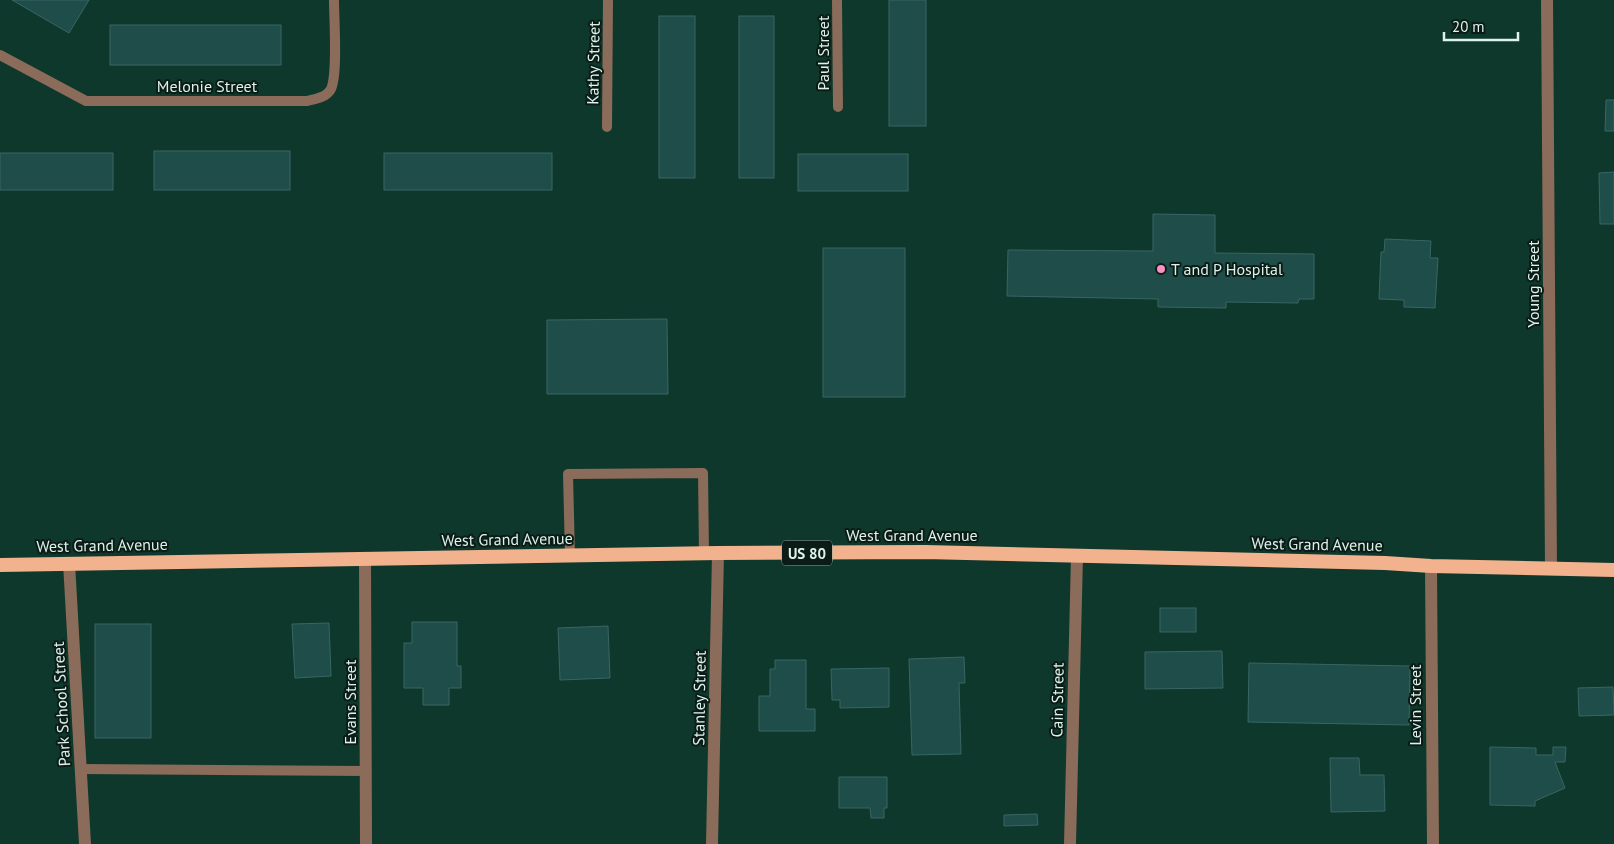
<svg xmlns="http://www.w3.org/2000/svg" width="1614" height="844" font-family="'PT Sans',sans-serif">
	<rect width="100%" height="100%" fill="#0e382c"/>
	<g fill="#1e4d4a" stroke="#386664">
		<path d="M12,0H89L69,33Z"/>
		<rect x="889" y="0" width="37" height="126"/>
		<rect x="659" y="16" width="36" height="162"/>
		<rect x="739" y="16" width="35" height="162"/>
		<rect x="110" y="25" width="171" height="40"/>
		<path d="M1606,100H1614V131H1605Z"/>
		<rect x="154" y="151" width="136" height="39"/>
		<rect x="0" y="153" width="113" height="37"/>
		<rect x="384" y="153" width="168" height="37"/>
		<rect x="798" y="154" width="110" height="37"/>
		<path d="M1614,172V224H1600L1599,173Z"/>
		<path d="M1153,214L1215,215V253L1314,254V299H1299L1298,303L1226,302V308L1158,307V299L1007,296L1008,250L1153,251Z"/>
		<path d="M1385,239L1431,241L1430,258H1438L1435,308L1404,307V300L1379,299L1381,252H1384Z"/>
		<rect x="823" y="248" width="82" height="149"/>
		<path d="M667,319L668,394H547V320Z"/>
		<rect x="1160" y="608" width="36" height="24"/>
		<path d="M412,622H457V666H461V688H449V705H423V688H404V643H412Z"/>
		<path d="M329,623L331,676L295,678L292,624Z"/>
		<rect x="95" y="624" width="56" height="114"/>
		<path d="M608,626L610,678L560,680L558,628Z"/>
		<path d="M1222,651L1223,688L1145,689V652Z"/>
		<path d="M964,657L965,683H959L961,754L912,755L909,659Z"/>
		<path d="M775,660H806V709H815V731H759V696H770V669H775Z"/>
		<path d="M1249,663L1410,666L1409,725L1248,722Z"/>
		<path d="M889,668V707L840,708V700H832L831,669Z"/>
		<path d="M1613,687L1614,715L1579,716L1578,688Z"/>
		<path d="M1490,747L1536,748V755H1553V747H1566L1565,762H1555L1565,788L1535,801V806L1490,805Z"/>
		<path d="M1330,758H1359L1360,775H1384L1385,811L1331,812Z"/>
		<path d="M839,777H887V808H884V818H871L870,808H839Z"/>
		<path d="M1037,814L1038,825L1004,826V815Z"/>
	</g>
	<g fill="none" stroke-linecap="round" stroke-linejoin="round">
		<g stroke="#8b6b59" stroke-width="10">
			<path d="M837,0L838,107"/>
			<path d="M0,55L86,101H307C316,99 327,97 331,89C338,74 334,20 334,0"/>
			<path d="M607,127L608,0"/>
			<path d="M570,556L568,474L703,473L704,553"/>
			<path d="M81,769L366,771"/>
		</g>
		<g stroke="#8b6b59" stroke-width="12">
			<path d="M1547,0L1551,568"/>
			<path d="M365,559L366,844"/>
			<path d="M69,563L85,844"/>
			<path d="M1431,566L1433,844"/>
			<path d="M712,844L718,553"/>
			<path d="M1070,844L1077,556"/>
		</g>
		<path stroke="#f2b28e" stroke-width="14" d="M0,565L718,553L925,552L1385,563L1431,566L1614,570"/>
	</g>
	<circle fill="#fc8fc3" stroke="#0b1c16" stroke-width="2" cx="1161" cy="269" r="5"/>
	<g text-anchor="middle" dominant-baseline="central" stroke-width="4" stroke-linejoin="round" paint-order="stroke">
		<rect fill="#0b1c16" stroke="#9db2aa" stroke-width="1" x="782" y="540.5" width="50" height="25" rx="4"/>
		<g font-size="15" font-weight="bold" fill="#dcf2ea">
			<text x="807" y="553">US 80</text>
		</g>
		<g font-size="16" fill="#dcf2ea" stroke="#0b1c16">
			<text transform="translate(823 53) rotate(-90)">Paul Street</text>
			<text transform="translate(593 63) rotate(-89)">Kathy Street</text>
			<text x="207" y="86">Melonie Street</text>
			<text transform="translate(1533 284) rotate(-90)">Young Street</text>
			<text x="912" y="535">West Grand Avenue</text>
			<text transform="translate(507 539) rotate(-1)">West Grand Avenue</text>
			<text transform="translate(1317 544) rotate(1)">West Grand Avenue</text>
			<text transform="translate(102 545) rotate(-1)">West Grand Avenue</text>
			<text transform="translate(699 698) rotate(-89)">Stanley Street</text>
			<text transform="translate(1057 700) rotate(-89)">Cain Street</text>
			<text transform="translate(350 702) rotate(-90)">Evans Street</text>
			<text transform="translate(61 704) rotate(-93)">Park School Street</text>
			<text transform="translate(1415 705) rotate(-90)">Levin Street</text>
		</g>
		<g font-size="16" fill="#dcf2ea" stroke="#0b1c16" text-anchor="start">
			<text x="1171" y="269">T and P Hospital</text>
		</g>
	</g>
	<path d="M1444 32v8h74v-8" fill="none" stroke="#dcf2ea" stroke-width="2.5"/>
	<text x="1452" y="32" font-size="15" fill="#dcf2ea" stroke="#0b1c16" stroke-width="4" paint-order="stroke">20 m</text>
</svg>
